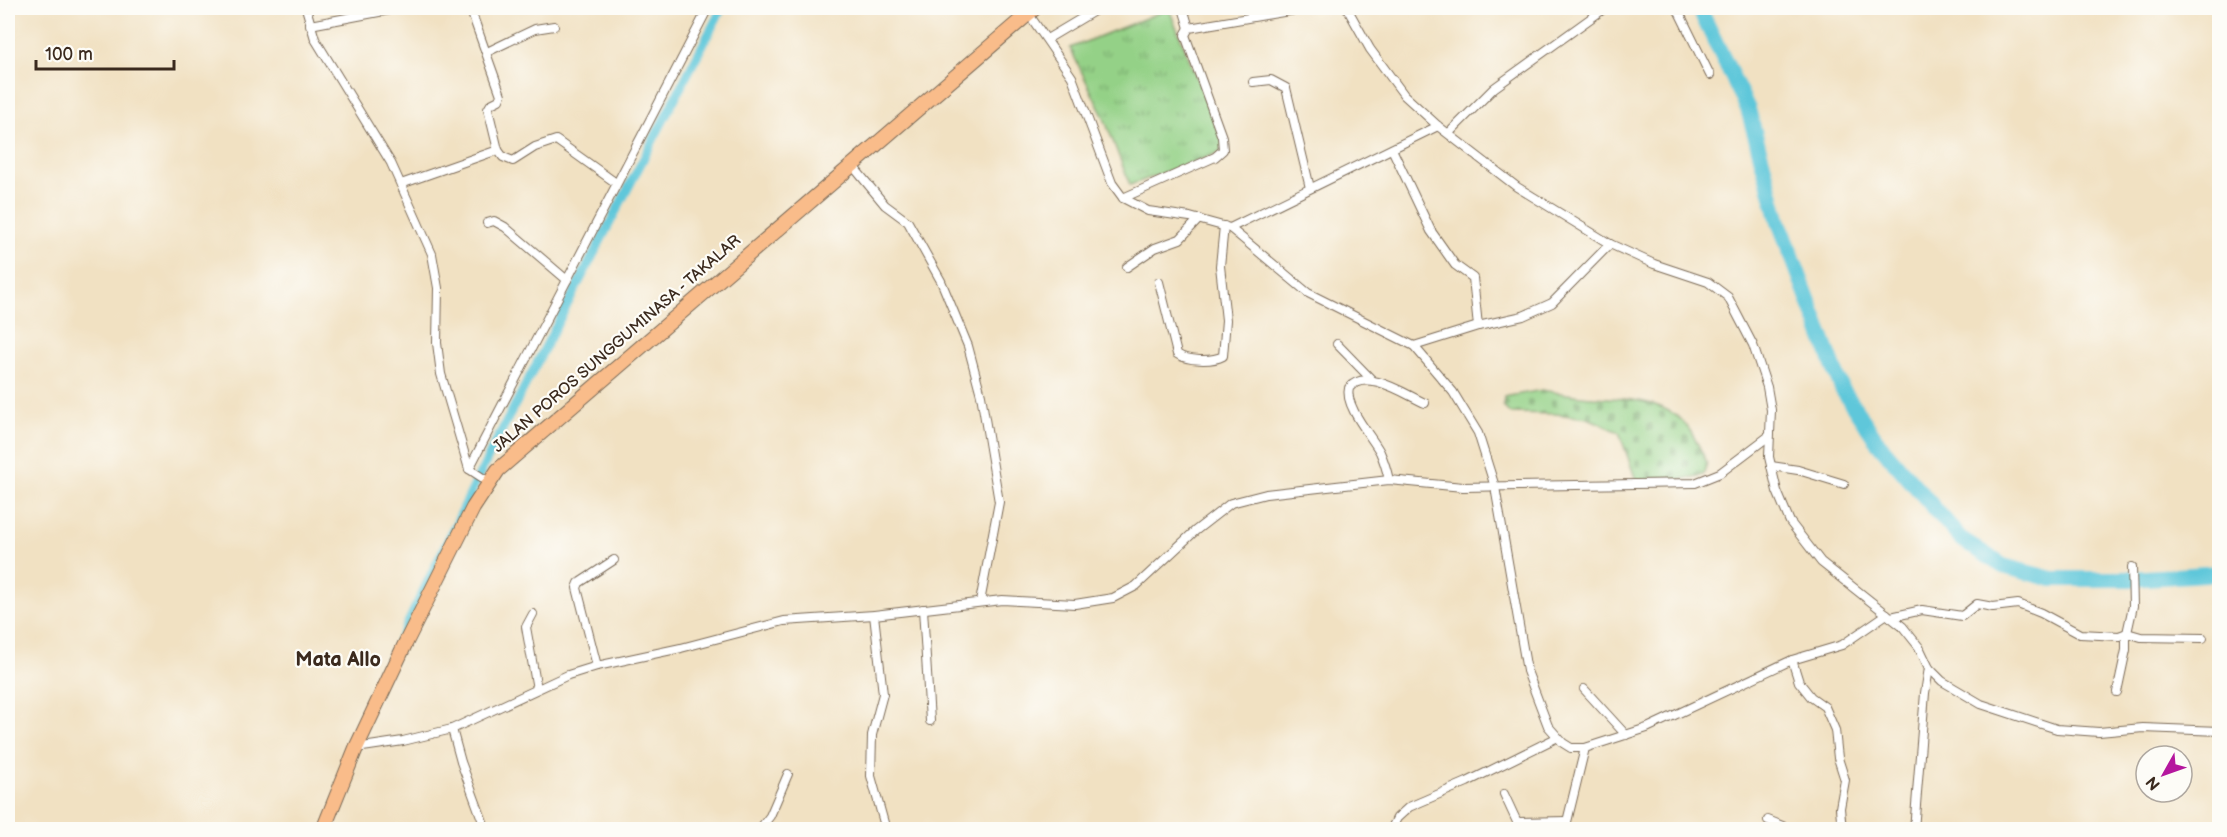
<svg xmlns="http://www.w3.org/2000/svg" width="2227" height="837" font-family="'Balsamiq Sans',sans-serif">
	<defs>
		<pattern id="grass-tufts" width="24" height="20" patternUnits="userSpaceOnUse" patternTransform="scale(1.5)"><rect width="24" height="20" fill="#94d187"/><path d="M3 7l-1-3M5 7V3M7 7l1-3M15 17l-1-3M17 17v-4M19 17l1-3" fill="none" stroke="#7aaa6e"/></pattern>
		<pattern id="cemetery-stones" width="16" height="16" patternUnits="userSpaceOnUse" patternTransform="scale(1.5)"><rect width="16" height="16" fill="#94d187"/><path d="M2 7V4a2 2 0 0 1 4 0v3zM10 15v-3a2 2 0 0 1 4 0v3z" fill="#7aaa6e"/></pattern>
	</defs>
	<rect width="100%" height="100%" fill="#fdfcf7"/>
	<filter id="ink" filterUnits="userSpaceOnUse"><feTurbulence type="fractalNoise" baseFrequency=".0167" numOctaves="2"/><feDisplacementMap in="SourceGraphic" scale="12" xChannelSelector="R" yChannelSelector="G"/><feConvolveMatrix kernelMatrix="1 2 1 2 8 2 1 2 1" color-interpolation-filters="sRGB"/></filter>
	<filter id="wash" filterUnits="userSpaceOnUse"><feTurbulence type="fractalNoise" baseFrequency=".008" numOctaves="4" result="noise"/><feDisplacementMap in="SourceGraphic" scale="24" xChannelSelector="R" yChannelSelector="G"/><feGaussianBlur stdDeviation="1.35" result="paint"/><feColorMatrix in="noise" values="0 0 0 0 0 0 0 0 0 0 0 0 0 0 0 0 0 1.4 0 .05"/><feComposite in="paint" operator="in"/></filter>
	<g filter="url(#wash)">
		<rect width="100%" height="100%" fill="#f1e1c2"/>
		<path fill="url(#grass-tufts)" stroke="#687e52" stroke-width="1.5" d="M1169,9L1226,150L1130,185L1104,118L1070,48Z"/>
		<path fill="url(#cemetery-stones)" stroke="#687e52" stroke-width="1.5" d="M1542,390C1559,393 1576,396 1593,397C1621,399 1649,398 1674,414C1690,424 1699,447 1707,463L1703,475L1662,483H1637L1619,432L1588,418L1555,414L1509,413L1503,406L1504,397Z"/>
		<g fill="none" stroke-linecap="round" stroke-linejoin="round">
			<path stroke="#5ec7da" stroke-width="9" d="M389,662L491,451L722,8"/>
			<path stroke="#5ec7da" stroke-width="16" d="M1699,8L1748,109L1779,222L1842,389L1879,444L1960,538L2003,566L2052,579H2131L2220,573"/>
		</g>
	</g>
	<g filter="url(#ink)">
		<g fill="none" stroke-linecap="round" stroke-linejoin="round">
			<defs>
				<g id="minor">
					<path d="M306,8L315,39L391,163L432,254L438,288L437,343L441,374L469,469L489,482"/>
					<path d="M470,8L501,95L499,100L491,104L488,109L498,150"/>
					<path d="M1183,8L1189,28"/>
					<path d="M1347,8L1370,49L1404,95L1438,126L1517,187L1610,244L1654,264L1708,282L1728,297L1753,345L1767,387L1771,410L1769,457L1777,491L1790,522L1821,562L1903,627L1919,647L1929,668L1942,681L1981,704L2057,729L2099,732L2143,728L2220,731"/>
					<path d="M1677,8L1710,75"/>
					<path d="M1028,13L1072,77L1112,183L1123,198L1148,211L1190,217L1230,228L1308,293L1414,346L1453,392L1478,433L1495,487L1527,671L1548,726L1563,743L1571,748H1585L1647,728L1792,660L1842,645L1887,614"/>
					<path d="M310,25L400,8"/>
					<path d="M1047,39L1099,8"/>
					<path d="M487,52L535,29L554,26"/>
					<path d="M1253,82L1271,80L1286,88L1310,188"/>
					<path d="M1449,133L1494,88L1605,8"/>
					<path d="M1392,149L1431,231L1455,265L1473,278L1478,326"/>
					<path d="M852,165L885,205L908,222L941,281L968,346L981,395L999,502L980,602"/>
					<path d="M401,184L498,150L503,157L513,161L535,147L556,140L616,183"/>
					<path d="M1123,198L1215,157L1223,150L1222,137L1185,35L1189,28L1307,8"/>
					<path d="M487,223L494,221L505,227L567,280"/>
					<path d="M1230,228L1438,126"/>
					<path d="M1127,267L1155,248L1180,239L1199,219"/>
					<path d="M1159,282L1177,354C1187,361 1212,362 1223,356L1226,320L1220,266L1224,226"/>
					<path d="M1337,344L1373,381"/>
					<path d="M1414,346L1478,326L1523,316L1552,303L1610,244"/>
					<path d="M1771,466L1798,470L1844,484"/>
					<path d="M469,469L708,8"/>
					<path d="M1389,480C1387,471 1384,461 1380,452C1372,437 1344,406 1349,388C1366,367 1406,395 1425,403"/>
					<path d="M923,609L930,721"/>
					<path d="M533,614L526,627L537,689"/>
					<path d="M874,615L883,694L872,735L871,776L886,830"/>
					<path d="M1891,617L1922,610L1962,616L1977,604L1993,607L2018,604L2041,613L2080,634L2119,636L2127,633L2133,606L2132,567"/>
					<path d="M2127,633L2141,637L2203,638"/>
					<path d="M1792,660L1799,682L1811,697L1825,707L1835,730L1838,758L1845,780L1840,808L1842,830"/>
					<path d="M597,666L577,588L579,583L614,560"/>
					<path d="M1584,689L1626,735"/>
					<path d="M2117,692L2126,650V634"/>
					<path d="M452,729L461,762L486,830"/>
					<path d="M356,748L403,741L452,729L568,675L597,666L681,648L784,621L874,615L1002,600L1075,604L1113,598L1136,586L1195,531L1231,503L1266,494L1389,480L1463,487L1695,483L1720,473L1769,436"/>
					<path d="M1504,794L1517,822L1567,821"/>
					<path d="M1768,820L1792,830"/>
					<path d="M759,830L770,816L788,774"/>
					<path d="M1391,830L1397,818L1409,807L1467,782L1556,738"/>
					<path d="M1565,830L1585,748"/>
					<path d="M1914,830L1925,693L1929,668"/>
				</g>
				<path id="trunk" d="M323,830L356,748L406,642L473,508L498,470L1035,8"/>
			</defs>
			<use href="#minor" stroke="#7b6a57" stroke-width="10"/>
			<use href="#trunk" stroke="#7b6a57" stroke-width="16"/>
			<use href="#minor" stroke="#fff" stroke-width="8"/>
			<use href="#trunk" stroke="#f9bc8a" stroke-width="14"/>
		</g>
	</g>
	<g text-anchor="middle" dominant-baseline="central" stroke-width="4.5" stroke-linejoin="round" paint-order="stroke">
		<g font-size="16" fill="#3b2a1e" stroke="#fdfcf7">
			<text transform="translate(617 344) rotate(-41)">JALAN POROS SUNGGUMINASA - TAKALAR</text>
		</g>
		<g font-size="20" font-weight="bold" fill="#3b2a1e" stroke="#fdfcf7">
			<text x="338" y="660">Mata Allo</text>
		</g>
	</g>
	<rect width="2227" height="837" fill="none" stroke="#fdfcf7" stroke-width="30"/>
	<g transform="translate(2164 774) rotate(230)"><circle r="28" fill="#fdfcf7" stroke="#afa8a0" stroke-width="1.5"/>
	<path d="M0-4.5L10 22L0 15L-10 22Z" fill="#b5179e"/>
	<text y="-9" font-size="16" font-weight="bold" text-anchor="middle" fill="#3b2a1e">N</text>
	</g>
	<path d="M36 60v9h138v-9" fill="none" stroke="#3b2a1e" stroke-width="3"/>
	<text x="45" y="60" font-size="18" fill="#3b2a1e" stroke="#fdfcf7" stroke-width="4.5" paint-order="stroke">100 m</text>
</svg>
